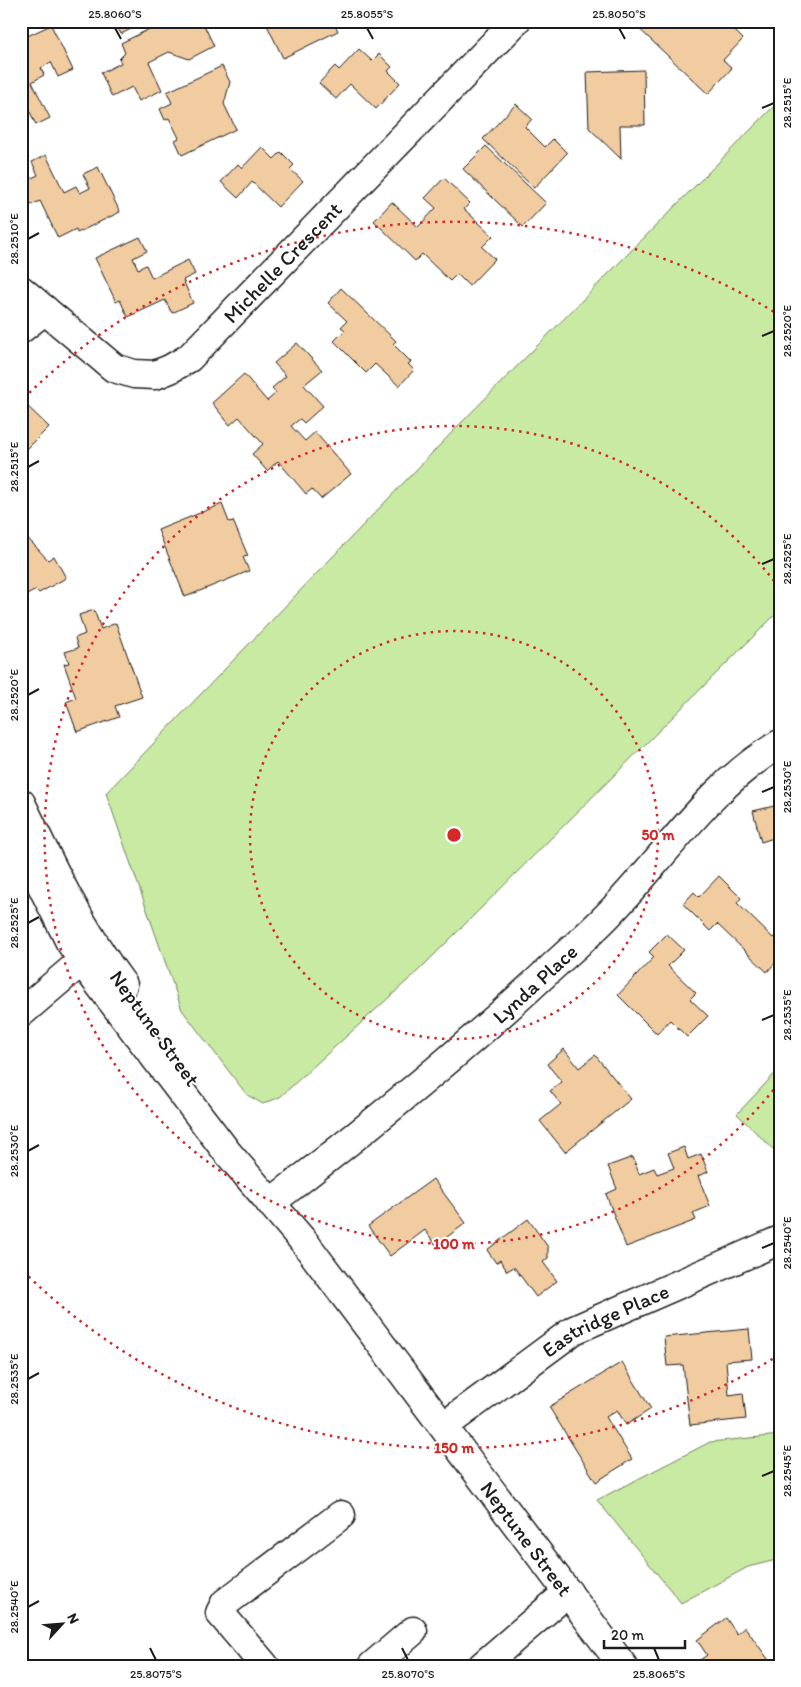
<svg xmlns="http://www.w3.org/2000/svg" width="801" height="1687" font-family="Itim,sans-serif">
	<rect width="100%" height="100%" fill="#fff"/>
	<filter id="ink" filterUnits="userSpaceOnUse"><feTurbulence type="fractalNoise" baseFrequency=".02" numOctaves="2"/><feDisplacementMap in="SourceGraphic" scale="10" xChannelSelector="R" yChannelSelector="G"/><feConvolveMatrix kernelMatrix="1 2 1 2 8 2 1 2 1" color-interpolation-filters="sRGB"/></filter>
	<g filter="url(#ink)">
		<g fill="#c8eaa3" stroke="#728360">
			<path d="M780,100V610L418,971L280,1097L263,1104L247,1095L182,1010L106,793L458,426Z"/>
			<path d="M780,1068V1156L737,1114Z"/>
			<path d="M780,1435V1559L748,1567L681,1603L597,1500L710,1442Z"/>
		</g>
		<g fill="#f1cca1" stroke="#1c1c1c">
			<path d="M114,21H147L121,34Z"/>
			<path d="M166,21H202L214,46L189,59L169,52L149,62L162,90L139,101L132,87L112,97L101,73L121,63L119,59L125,53L121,43Z"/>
			<path d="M265,21H333L338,31L283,58Z"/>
			<path d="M631,21H725L743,39L723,60L732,68L708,94Z"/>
			<path d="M51,25L73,70L58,77L51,62L41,68L44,75L32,82L50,118L36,125L30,112L21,116V39Z"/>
			<path d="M359,49L372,61L379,54L392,67L388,71L400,83L376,109L350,84L336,99L319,83L335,66L339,70Z"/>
			<path d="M222,66L230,82L224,104L236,129L182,155L175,140L179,138L169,118L165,120L160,109L172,103L167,92Z"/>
			<path d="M644,70L645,125H620L621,159L589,128L587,72Z"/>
			<path d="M516,104L532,119L525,127L545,147L553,139L567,153L534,188L483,139Z"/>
			<path d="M486,146L546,203L523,227L463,169Z"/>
			<path d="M262,147L274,159L281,152L294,165L290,169L303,181L278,207L252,182L238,198L221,182L238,164L242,168Z"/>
			<path d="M46,155L64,192L76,186L80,193L90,188L83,174L98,167L120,212L77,233L76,229L58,238L40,201L26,207L21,197V183L38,175L32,162Z"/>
			<path d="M444,178L470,203L464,209L493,236L482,247L495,259L469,286L457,274L450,281L422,254L415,261L374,221L392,202L418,227L436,208L425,198Z"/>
			<path d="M140,237L147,251L133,258L138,269L146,265L152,278L188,260L195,274L183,280L193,303L172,313L165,300L128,317L120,300L116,302L95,258Z"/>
			<path d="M341,288L396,341L393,344L411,362L408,364L414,370L399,386L375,364L366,373L334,341L345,330L341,327L347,321L328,303Z"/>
			<path d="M297,343L322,370L304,385L323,406L304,423L300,419L291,426L305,441L315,432L351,474L321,499L312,489L306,494L278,461L267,471L252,454L263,444L239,417L230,425L212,403L244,374L267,401L276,393L272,388L286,376L274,363Z"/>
			<path d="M21,400L49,427L21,455Z"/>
			<path d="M222,504L229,522L233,521L248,556L243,557L249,571L185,597L158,530Z"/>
			<path d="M21,531L48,560L54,556L66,578L39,593L36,590L21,598Z"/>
			<path d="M94,610L101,629L116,623L142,697L115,706L119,717L77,732L66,702L76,698L64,664L69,663L65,652L78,648L75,638L85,634L79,615Z"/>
			<path d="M774,806L776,812L780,811V836L761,842L753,811Z"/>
			<path d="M719,876L741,898L737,903L773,938L780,931V966L776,962L767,972L717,924L710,931L683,904L694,892L699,897Z"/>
			<path d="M667,934L684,950L668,966L696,993L690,999L708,1016L687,1037L670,1020L657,1034L618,995L654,957L649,952Z"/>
			<path d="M564,1049L579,1068L595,1055L631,1099L565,1152L540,1121L561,1104L550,1091L562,1082L547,1064Z"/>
			<path d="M684,1147L688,1159L701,1154L708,1172L698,1176L710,1206L693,1213L696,1220L626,1247L606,1194L617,1189L608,1166L633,1157L639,1174L654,1168L657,1174L674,1168L668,1153Z"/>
			<path d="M433,1179L466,1223L436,1245L425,1230L390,1256L368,1226Z"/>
			<path d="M528,1219L548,1247V1258L543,1262L557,1281L536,1297L514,1267L507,1271L500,1260L496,1263L487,1250Z"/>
			<path d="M749,1329L752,1359L726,1361L729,1395L743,1393L746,1419L690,1425L683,1365L667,1366L664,1337Z"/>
			<path d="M622,1362L651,1409L626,1425L617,1410L606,1417L632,1459L596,1482L549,1407Z"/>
			<path d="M726,1618L737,1634L745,1627L773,1666H700L697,1662L707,1655L697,1640Z"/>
		</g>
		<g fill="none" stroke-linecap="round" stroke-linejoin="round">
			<defs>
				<g id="street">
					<path id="s1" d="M21,290L114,368L134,374L155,375L170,369L189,358L516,21"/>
					<path d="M21,329L45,310"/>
					<path d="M21,803C51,866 81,929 123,985"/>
					<path id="s2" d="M21,844L70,942L92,975L227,1152L305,1243L623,1666"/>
					<path d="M21,1013L96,949"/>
					<path id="s3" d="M270,1203C366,1130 460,1053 548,971C568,952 590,934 609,914C665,857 710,784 780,744"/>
					<path id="s4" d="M444,1426L574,1330L780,1240"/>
					<path d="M265,1666L220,1613L225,1603L341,1515"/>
					<path d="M372,1666L413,1631"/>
					<path d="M482,1666L568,1592"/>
				</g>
			</defs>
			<use href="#street" stroke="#1c1c1c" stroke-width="31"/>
			<use href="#street" stroke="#fff" stroke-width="28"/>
		</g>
	</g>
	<path fill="none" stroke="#1c1c1c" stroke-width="2" d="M115,28L121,39M367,28L373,39M619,28L625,39M762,108L774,103M28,239L39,233M762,336L774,331M28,467L39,461M762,564L774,559M28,695L39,689M762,792L774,787M28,923L39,917M762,1020L774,1015M28,1151L39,1145M762,1248L774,1243M28,1379L39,1373M762,1476L774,1471M28,1607L39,1601M150,1648L156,1660M402,1648L408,1660M654,1648L659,1660"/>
	<g fill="none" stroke="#d62828" stroke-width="2.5" stroke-dasharray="2.5 5">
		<circle cx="454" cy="835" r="204"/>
		<path d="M778 1084A409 409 0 1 1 778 586"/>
		<path d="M779 1355A613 613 0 0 1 24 1272M24 398A613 613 0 0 1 779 315"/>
	</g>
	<g text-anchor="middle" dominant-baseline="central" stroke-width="4" stroke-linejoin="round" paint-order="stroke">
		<g font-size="21" fill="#1c1c1c" stroke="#fff">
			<text stroke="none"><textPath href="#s1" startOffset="335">Michelle Crescent</textPath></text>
			<text stroke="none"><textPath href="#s3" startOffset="344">Lynda Place</textPath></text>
			<text transform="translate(155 1028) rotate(54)">Neptune Street</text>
			<text stroke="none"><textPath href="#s4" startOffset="194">Eastridge Place</textPath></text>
			<text stroke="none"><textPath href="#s2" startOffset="861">Neptune Street</textPath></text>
		</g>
	</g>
	<circle cx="454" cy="835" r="8" fill="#d62828" stroke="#fff" stroke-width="2.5"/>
	<g font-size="15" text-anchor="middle" font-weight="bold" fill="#d62828" stroke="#fff" stroke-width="4" stroke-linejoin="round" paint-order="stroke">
		<text x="658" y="840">50 m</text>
		<text x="454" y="1249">100 m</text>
		<text x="454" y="1453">150 m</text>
	</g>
	<rect width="801" height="1687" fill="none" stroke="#fff" stroke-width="55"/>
	<g transform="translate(62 1624) rotate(64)" stroke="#ffffff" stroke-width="4" paint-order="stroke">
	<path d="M0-4L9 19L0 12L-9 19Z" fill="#1c1c1c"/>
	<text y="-8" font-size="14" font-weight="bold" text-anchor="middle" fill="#1c1c1c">N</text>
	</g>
	<path d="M604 1640v8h81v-8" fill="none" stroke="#1c1c1c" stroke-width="2.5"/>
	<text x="611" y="1640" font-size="15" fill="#1c1c1c" stroke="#ffffff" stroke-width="4" paint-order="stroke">20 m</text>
	<rect x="28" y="28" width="746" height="1632" fill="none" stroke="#1c1c1c" stroke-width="2"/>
	<g font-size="12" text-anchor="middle" fill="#1c1c1c">
		<text x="115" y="18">25.8060°S</text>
		<text x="367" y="18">25.8055°S</text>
		<text x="619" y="18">25.8050°S</text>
		<text transform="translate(787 103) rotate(-90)" y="4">28.2515°E</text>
		<text transform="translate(14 239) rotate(-90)" y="4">28.2510°E</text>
		<text transform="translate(787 331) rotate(-90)" y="4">28.2520°E</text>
		<text transform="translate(14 467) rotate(-90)" y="4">28.2515°E</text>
		<text transform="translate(787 559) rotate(-90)" y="4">28.2525°E</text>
		<text transform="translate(14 695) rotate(-90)" y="4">28.2520°E</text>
		<text transform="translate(787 787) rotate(-90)" y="4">28.2530°E</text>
		<text transform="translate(14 923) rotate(-90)" y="4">28.2525°E</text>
		<text transform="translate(787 1015) rotate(-90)" y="4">28.2535°E</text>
		<text transform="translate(14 1151) rotate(-90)" y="4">28.2530°E</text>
		<text transform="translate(787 1243) rotate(-90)" y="4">28.2540°E</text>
		<text transform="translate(14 1379) rotate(-90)" y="4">28.2535°E</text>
		<text transform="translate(787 1471) rotate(-90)" y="4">28.2545°E</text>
		<text transform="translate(14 1607) rotate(-90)" y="4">28.2540°E</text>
		<text x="156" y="1678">25.8075°S</text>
		<text x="408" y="1678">25.8070°S</text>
		<text x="659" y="1678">25.8065°S</text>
	</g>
</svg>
